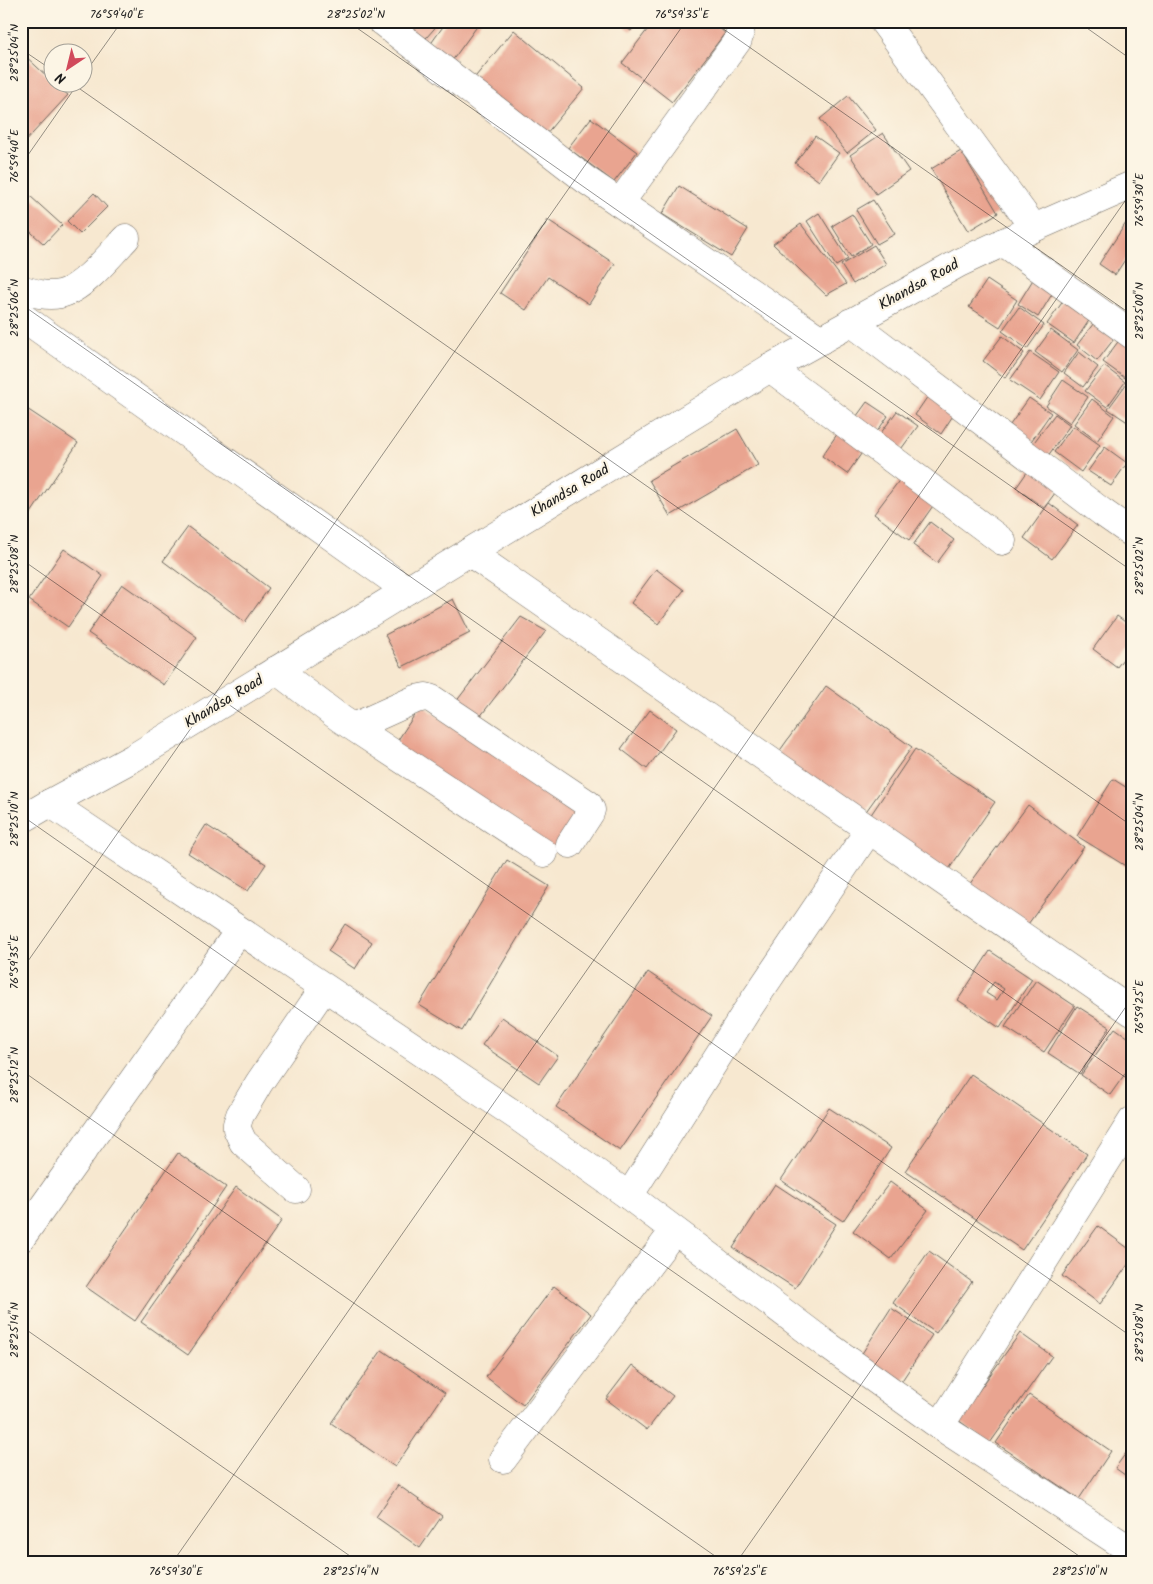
<svg xmlns="http://www.w3.org/2000/svg" width="1153" height="1584" font-family="Kalam,sans-serif">
	<rect width="100%" height="100%" fill="#fcf5e5"/>
	<filter id="ink" filterUnits="userSpaceOnUse"><feTurbulence type="fractalNoise" baseFrequency=".02" numOctaves="2"/><feDisplacementMap in="SourceGraphic" scale="10" xChannelSelector="R" yChannelSelector="G"/><feConvolveMatrix kernelMatrix="1 2 1 2 8 2 1 2 1" color-interpolation-filters="sRGB"/></filter>
	<filter id="wash" filterUnits="userSpaceOnUse"><feTurbulence type="fractalNoise" baseFrequency=".0096" numOctaves="4" result="noise"/><feDisplacementMap in="SourceGraphic" scale="20" xChannelSelector="R" yChannelSelector="G"/><feGaussianBlur stdDeviation="1.12" result="paint"/><feColorMatrix in="noise" values="0 0 0 0 0 0 0 0 0 0 0 0 0 0 0 0 0 1.4 0 .05"/><feComposite in="paint" operator="in"/></filter>
	<g filter="url(#wash)">
		<rect width="100%" height="100%" fill="#f7e8d0"/>
		<g id="blocks">
			<g fill="#e9a490" fill-rule="evenodd">
				<path d="M390,21H441L419,46Z"/>
				<path d="M447,21H481L449,65L427,49Z"/>
				<path d="M617,21H638L631,31Z"/>
				<path d="M654,21H710L725,33L672,102L622,63Z"/>
				<path d="M514,30L584,88L541,140L471,82Z"/>
				<path d="M21,52L52,81V82L68,95L21,146Z"/>
				<path d="M848,96L876,130L847,153L820,119Z"/>
				<path d="M591,118L637,152L614,182L568,148Z"/>
				<path d="M883,133L909,171L876,194L850,155Z"/>
				<path d="M815,136L839,153L819,181L795,163Z"/>
				<path d="M961,151L998,213L968,231L931,169Z"/>
				<path d="M679,186L748,229L731,257L662,214Z"/>
				<path d="M94,193L107,207L80,234L67,221Z"/>
				<path d="M30,196L62,225L44,244L21,223V205Z"/>
				<path d="M873,200L895,234L877,244L856,210Z"/>
				<path d="M819,213L848,259L836,266L807,221Z"/>
				<path d="M852,214L871,244L851,257L832,226Z"/>
				<path d="M548,220L615,264L589,304L548,277L526,310L500,293Z"/>
				<path d="M1126,223L1132,227V249L1115,275L1099,264Z"/>
				<path d="M801,224L846,284L826,295L773,244Z"/>
				<path d="M874,245L886,264L853,284L841,265Z"/>
				<path d="M1034,278L1054,291L1038,317L1018,304Z"/>
				<path d="M987,280L1017,300L1000,327L969,307Z"/>
				<path d="M1066,297L1092,316L1074,343L1047,324Z"/>
				<path d="M1019,307L1044,325L1027,349L1002,331Z"/>
				<path d="M1097,319L1117,335L1097,361L1077,345Z"/>
				<path d="M1051,330L1078,350L1062,372L1035,352Z"/>
				<path d="M1123,335L1132,341V383L1103,362Z"/>
				<path d="M1002,336L1024,353L1005,378L983,361Z"/>
				<path d="M1030,352L1059,372L1040,400L1010,380Z"/>
				<path d="M1079,352L1098,367L1083,387L1064,373Z"/>
				<path d="M1104,366L1125,382L1107,407L1085,391Z"/>
				<path d="M1063,380L1088,397L1070,423L1046,406Z"/>
				<path d="M1127,383L1132,386V425L1108,409Z"/>
				<path d="M930,393L956,411L941,434L915,415Z"/>
				<path d="M1029,398L1051,413L1027,447L1005,432Z"/>
				<path d="M1092,399L1114,416L1097,441L1074,424Z"/>
				<path d="M867,402L888,416L872,439L851,424Z"/>
				<path d="M21,405L78,443L21,528Z"/>
				<path d="M897,411L918,426L896,456L875,441Z"/>
				<path d="M1055,414L1070,425L1045,460L1029,449Z"/>
				<path d="M1073,426L1100,445L1081,472L1054,452Z"/>
				<path d="M737,429L758,465L670,516L649,480Z"/>
				<path d="M840,430L866,447L847,474L822,456Z"/>
				<path d="M1105,447L1127,463L1111,486L1088,471Z"/>
				<path d="M1032,465L1061,485L1044,508L1016,488Z"/>
				<path d="M901,478L935,503L909,540L874,514Z"/>
				<path d="M1049,503L1078,525L1052,559L1024,538Z"/>
				<path d="M930,522L954,540L937,563L913,545Z"/>
				<path d="M188,527L269,588L245,622L163,561Z"/>
				<path d="M64,549L103,576L68,627L29,600Z"/>
				<path d="M656,569L684,590L658,624L631,603Z"/>
				<path d="M122,584L197,637L164,685L88,633Z"/>
				<path d="M453,599L470,633L402,667L385,635Z"/>
				<path d="M1117,616L1132,627V647L1117,667L1093,649Z"/>
				<path d="M521,617L546,631L476,722L452,707Z"/>
				<path d="M826,686L912,747L862,817L776,756Z"/>
				<path d="M421,705L580,811L553,852L394,746Z"/>
				<path d="M650,710L676,729L647,769L621,749Z"/>
				<path d="M915,749L995,802L945,875L866,822Z"/>
				<path d="M1113,779L1132,791V870L1077,836Z"/>
				<path d="M1028,805L1084,847L1023,931L966,889Z"/>
				<path d="M206,825L266,864L248,891L188,853Z"/>
				<path d="M507,860L549,886L462,1031L419,1005Z"/>
				<path d="M345,924L372,942L355,969L328,951Z"/>
				<path d="M990,951L1032,979L1000,1028L958,1000ZM994,982L1004,989L997,1000L986,993Z"/>
				<path d="M648,972L712,1016L620,1151L556,1107Z"/>
				<path d="M1036,980L1075,1006L1044,1052L1005,1027Z"/>
				<path d="M1077,1006L1110,1027L1080,1074L1048,1053Z"/>
				<path d="M502,1017L558,1056L539,1083L482,1045Z"/>
				<path d="M1115,1028L1132,1040V1064L1110,1095L1081,1075Z"/>
				<path d="M971,1074L1087,1154L1022,1250L905,1171Z"/>
				<path d="M829,1108L891,1148L843,1221L781,1180Z"/>
				<path d="M178,1153L226,1187L135,1321L86,1287Z"/>
				<path d="M890,1182L928,1210L891,1259L853,1231Z"/>
				<path d="M775,1184L836,1224L795,1288L733,1248Z"/>
				<path d="M236,1187L282,1220L188,1355L141,1322Z"/>
				<path d="M1098,1226L1132,1251V1259L1100,1304L1062,1276Z"/>
				<path d="M929,1251L972,1282L936,1333L893,1303Z"/>
				<path d="M554,1286L591,1314L523,1405L486,1377Z"/>
				<path d="M891,1308L932,1335L901,1382L861,1355Z"/>
				<path d="M1020,1333L1052,1356L990,1443L958,1420Z"/>
				<path d="M382,1350L445,1393L395,1467L331,1423Z"/>
				<path d="M632,1365L673,1396L647,1430L606,1399Z"/>
				<path d="M1029,1395L1111,1451L1079,1499L996,1443Z"/>
				<path d="M1132,1445V1480L1115,1468Z"/>
				<path d="M398,1485L442,1516L420,1548L376,1517Z"/>
			</g>
		</g>
	</g>
	<g filter="url(#ink)">
		<use href="#blocks" fill-opacity="0" stroke="#69635b" stroke-width="1"/>
		<g fill="none" stroke-linecap="round" stroke-linejoin="round">
			<defs>
				<g id="minor">
					<path d="M381,21L586,180L821,340"/>
					<path d="M883,21L1034,228"/>
					<path d="M620,203L738,40L741,26L737,21"/>
					<path d="M1003,242L1132,335"/>
					<path d="M21,289C34,293 47,297 60,294C82,290 111,254 126,238"/>
					<path d="M21,316L407,590"/>
					<path d="M851,322L1102,512L1132,533"/>
					<path d="M770,368L1002,541"/>
					<path d="M469,552L1132,1012"/>
					<path d="M276,670L341,719L544,853"/>
					<path d="M354,727L416,699L426,697L432,699L588,804L591,810L590,813L570,844"/>
					<path d="M50,803L518,1117L629,1196L823,1342L940,1426L1132,1551"/>
					<path d="M21,820L50,803L133,758L770,368L959,263L1034,228L1132,185"/>
					<path d="M296,1189L243,1142L237,1129V1124L240,1115L259,1083L324,988"/>
					<path d="M629,1196L746,1012L869,830"/>
					<path d="M21,1238L239,931"/>
					<path d="M940,1426L1132,1121"/>
					<path d="M503,1459L674,1231"/>
				</g>
			</defs>
			<use href="#minor" stroke="#69635b" stroke-width="29"/>
			<use href="#minor" stroke="#fff" stroke-width="28"/>
		</g>
	</g>
	<path fill="none" stroke="#1c1c1c" stroke-width="1" stroke-opacity="0.45" d="M347,21L1132,571M712,21L1132,315M1077,21L1132,60M21,49L52,70M82,77L122,21M70,82L1132,826M21,165L79,82M21,304L1132,1082M21,559L1132,1337M21,815L1089,1563M21,971L686,21M21,1070L725,1563M21,1326L360,1563M172,1563L1132,191M736,1563L1132,998"/>
	<g text-anchor="middle" dominant-baseline="central" stroke-width="4.5" stroke-linejoin="round" paint-order="stroke">
		<g font-size="15" fill="#1c1c1c" stroke="#fcf5e5">
			<text transform="translate(919 285) rotate(-29)">Khandsa Road</text>
			<text transform="translate(570 491) rotate(-31)">Khandsa Road</text>
			<text transform="translate(224 702) rotate(-31)">Khandsa Road</text>
		</g>
	</g>
	<rect width="1153" height="1584" fill="none" stroke="#fcf5e5" stroke-width="55"/>
	<g transform="translate(68 68) rotate(215)"><circle r="24" fill="#fcf5e5" stroke="#a29e95"/>
	<path d="M0-4L9 19L0 12L-9 19Z" fill="#d1495b"/>
	<text y="-8" font-size="14" font-weight="bold" text-anchor="middle" fill="#1c1c1c">N</text>
	</g>
	<rect x="28" y="28" width="1098" height="1528" fill="none" stroke="#1c1c1c" stroke-width="2"/>
	<g font-size="12" text-anchor="middle" fill="#1c1c1c">
		<text x="117" y="18">76°59'40"E</text>
		<text x="356" y="18">28°25'02"N</text>
		<text x="682" y="18">76°59'35"E</text>
		<text transform="translate(14 53) rotate(-90)" y="4">28°25'04"N</text>
		<text transform="translate(14 156) rotate(-90)" y="4">76°59'40"E</text>
		<text transform="translate(1139 200) rotate(-90)" y="4">76°59'30"E</text>
		<text transform="translate(14 308) rotate(-90)" y="4">28°25'06"N</text>
		<text transform="translate(1139 311) rotate(-90)" y="4">28°25'00"N</text>
		<text transform="translate(14 564) rotate(-90)" y="4">28°25'08"N</text>
		<text transform="translate(1139 566) rotate(-90)" y="4">28°25'02"N</text>
		<text transform="translate(14 819) rotate(-90)" y="4">28°25'10"N</text>
		<text transform="translate(1139 822) rotate(-90)" y="4">28°25'04"N</text>
		<text transform="translate(14 962) rotate(-90)" y="4">76°59'35"E</text>
		<text transform="translate(1139 1007) rotate(-90)" y="4">76°59'25"E</text>
		<text transform="translate(14 1075) rotate(-90)" y="4">28°25'12"N</text>
		<text transform="translate(14 1330) rotate(-90)" y="4">28°25'14"N</text>
		<text transform="translate(1139 1333) rotate(-90)" y="4">28°25'08"N</text>
		<text x="176" y="1575">76°59'30"E</text>
		<text x="351" y="1575">28°25'14"N</text>
		<text x="740" y="1575">76°59'25"E</text>
		<text x="1080" y="1575">28°25'10"N</text>
	</g>
</svg>
